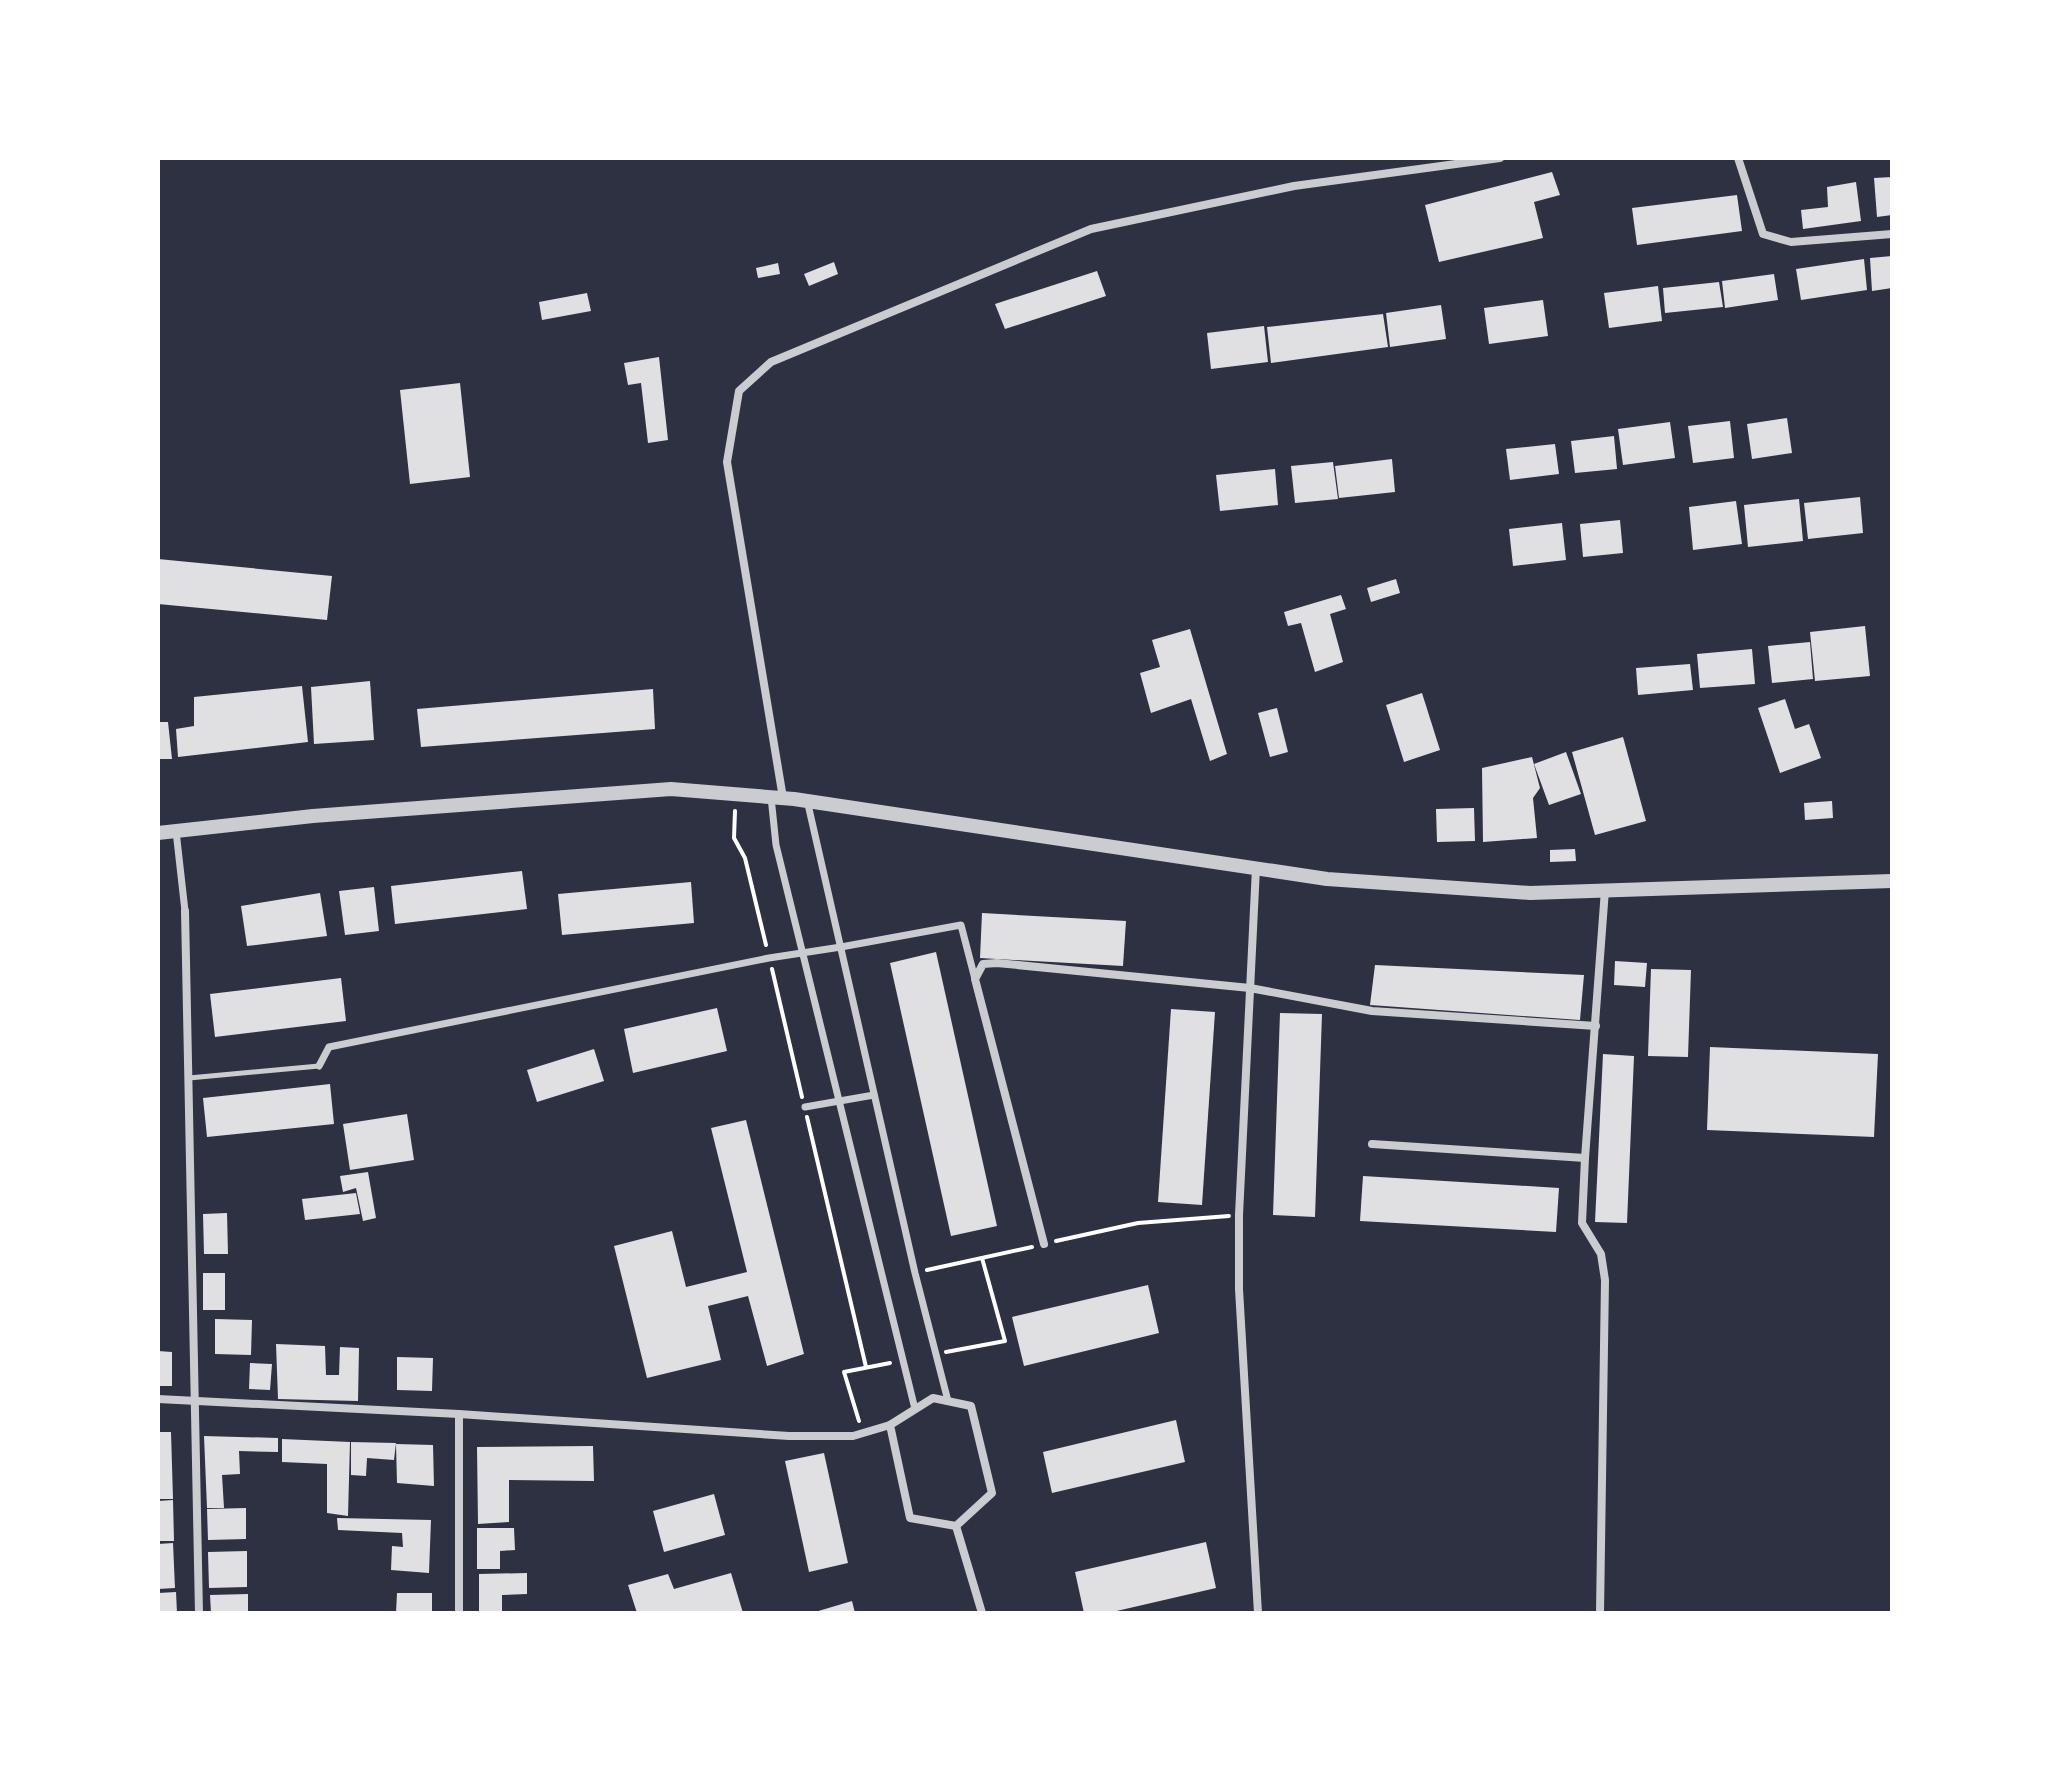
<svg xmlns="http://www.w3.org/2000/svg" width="2050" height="1771" font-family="'Zilla Slab',serif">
	<rect width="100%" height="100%" fill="#2d3142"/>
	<g fill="#e0e0e3">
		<path d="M1552,172L1560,195L1534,202L1543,238L1439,262L1425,205Z"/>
		<path d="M1892,177V215L1877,217L1874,178Z"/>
		<path d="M1856,182L1861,221L1803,229L1801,210L1828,207L1827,187Z"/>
		<path d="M1737,195L1742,231L1637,245L1632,208Z"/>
		<path d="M1892,256V288L1872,291L1870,258Z"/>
		<path d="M1864,259L1867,290L1801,300L1796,269Z"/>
		<path d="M834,262L838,274L809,286L804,274Z"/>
		<path d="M778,263L780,274L758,278L756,268Z"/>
		<path d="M1097,271L1106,296L1005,329L995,304Z"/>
		<path d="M1774,274L1778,300L1725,308L1722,281Z"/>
		<path d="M1719,282L1723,307L1665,313L1663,288Z"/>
		<path d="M1658,286L1662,321L1609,328L1604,293Z"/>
		<path d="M587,293L591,311L542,320L539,302Z"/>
		<path d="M1543,300L1548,336L1489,344L1484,308Z"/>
		<path d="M1441,305L1446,339L1390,347L1386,313Z"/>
		<path d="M1383,314L1388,347L1271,363L1267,327Z"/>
		<path d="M1264,326L1268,362L1211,369L1207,333Z"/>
		<path d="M659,357L668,440L648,443L641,383L628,385L624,363Z"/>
		<path d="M460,383L470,477L410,484L400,390Z"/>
		<path d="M1787,418L1792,453L1752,459L1747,424Z"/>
		<path d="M1730,421L1734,458L1693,463L1688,426Z"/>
		<path d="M1670,422L1675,458L1623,465L1618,429Z"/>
		<path d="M1614,436L1617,469L1575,473L1571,441Z"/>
		<path d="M1555,444L1559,474L1510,480L1506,449Z"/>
		<path d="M1392,459L1395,492L1339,498L1335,466Z"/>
		<path d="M1333,462L1338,499L1295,503L1291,466Z"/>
		<path d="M1275,469L1278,505L1220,511L1216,475Z"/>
		<path d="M1860,497L1863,533L1808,539L1804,503Z"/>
		<path d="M1799,499L1803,541L1748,547L1744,505Z"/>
		<path d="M1736,501L1742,544L1693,550L1689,507Z"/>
		<path d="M1620,520L1623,553L1583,557L1580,524Z"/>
		<path d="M1562,523L1566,560L1513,566L1509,529Z"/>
		<path d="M158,559L332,576L327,620L158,604Z"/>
		<path d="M1396,579L1400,593L1371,602L1367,588Z"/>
		<path d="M1341,595L1346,609L1330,614L1343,662L1315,672L1301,623L1288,626L1284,612Z"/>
		<path d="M1865,626L1870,676L1815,681L1810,632Z"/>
		<path d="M1190,629L1227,754L1210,761L1191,699L1151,713L1140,673L1160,667L1152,640Z"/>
		<path d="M1810,642L1813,679L1772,683L1768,646Z"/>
		<path d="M1752,649L1755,684L1700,688L1697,654Z"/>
		<path d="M1690,664L1693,690L1638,695L1636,668Z"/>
		<path d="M370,681L374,740L314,744L311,687Z"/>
		<path d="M302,686L308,742L178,757L176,729L194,726V697Z"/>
		<path d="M653,689L655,729L421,747L417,709Z"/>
		<path d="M1422,693L1440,750L1404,762L1386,705Z"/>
		<path d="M1785,699L1795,729L1809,724L1821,758L1780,773L1758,708Z"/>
		<path d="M1277,708L1288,752L1270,757L1258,713Z"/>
		<path d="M158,722H168L172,759H158Z"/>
		<path d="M1623,737L1646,821L1595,835L1572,752Z"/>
		<path d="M1566,752L1581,794L1549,805L1534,764Z"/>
		<path d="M1532,757L1540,788L1533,798L1537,838L1483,842L1482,768Z"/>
		<path d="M1832,801L1833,818L1805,820L1804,803Z"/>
		<path d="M1474,808L1475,841L1437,842L1436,809Z"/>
		<path d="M1575,849L1576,861L1550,862V850Z"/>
		<path d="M522,871L527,909L395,924L391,886Z"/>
		<path d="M691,882L694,923L562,935L558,894Z"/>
		<path d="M374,887L379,931L345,935L339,891Z"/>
		<path d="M320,893L327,936L247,946L241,906Z"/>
		<path d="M982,913L1126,921L1123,966L980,958Z"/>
		<path d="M936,952L997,1226L951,1236L890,963Z"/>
		<path d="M1615,961L1647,963L1645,987L1614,985Z"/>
		<path d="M1375,965L1584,975L1580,1020L1370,1005Z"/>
		<path d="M1651,969L1691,970L1688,1057L1648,1056Z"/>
		<path d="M341,978L346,1021L215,1037L210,994Z"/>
		<path d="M717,1008L727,1051L633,1073L624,1029Z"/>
		<path d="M1171,1009L1215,1012L1202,1205L1158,1202Z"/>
		<path d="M1280,1013L1322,1014L1315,1217L1273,1215Z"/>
		<path d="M1710,1047L1878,1054L1874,1137L1707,1130Z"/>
		<path d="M594,1049L604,1081L537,1102L527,1070Z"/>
		<path d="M1603,1054L1634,1056L1627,1223L1595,1222Z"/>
		<path d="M330,1084L334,1124L207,1137L203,1098Z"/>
		<path d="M407,1114L414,1160L350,1170L343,1124Z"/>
		<path d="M746,1120L804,1354L767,1366L748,1296L708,1306L721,1360L647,1378L614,1246L672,1231L686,1287L747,1272L711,1128Z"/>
		<path d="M368,1172L376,1218L363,1221L356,1188L343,1192L340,1176Z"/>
		<path d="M1363,1176L1559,1188L1556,1232L1360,1221Z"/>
		<path d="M356,1193L360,1214L305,1220L302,1199Z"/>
		<path d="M227,1213L228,1254H204L203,1214Z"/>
		<rect x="203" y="1273" width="22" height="37"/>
		<path d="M1148,1285L1159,1333L1024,1366L1012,1317Z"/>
		<path d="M215,1319L252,1320L251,1355L215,1354Z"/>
		<path d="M276,1344L325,1346L326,1375H339L340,1347L359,1348L358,1401L278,1399Z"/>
		<path d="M158,1351L172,1352V1386H158Z"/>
		<path d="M397,1357L433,1358L432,1391L397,1390Z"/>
		<path d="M250,1363L272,1364L270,1390L249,1389Z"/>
		<path d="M1176,1420L1185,1462L1052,1493L1043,1452Z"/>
		<path d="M158,1432H171L173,1499H158Z"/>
		<path d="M204,1436L278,1438V1452L239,1451L240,1474L222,1475L224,1508H207Z"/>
		<path d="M282,1439L350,1442L348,1516L327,1513V1464L282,1462Z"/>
		<path d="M351,1442L396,1443L394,1460L367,1458L366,1476L351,1475Z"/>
		<path d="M396,1444L433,1445L434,1486L397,1483Z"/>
		<path d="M593,1446L594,1481L509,1480V1522L478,1524L477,1447Z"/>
		<path d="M824,1453L848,1563L809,1572L785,1461Z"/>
		<path d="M714,1494L725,1535L664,1552L653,1511Z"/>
		<path d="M173,1500L174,1541H158V1501Z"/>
		<path d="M246,1508V1539L208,1540L207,1509Z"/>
		<path d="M337,1518L431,1520L429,1573L391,1570L392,1546L403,1547L402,1533L338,1530Z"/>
		<path d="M477,1528H514L515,1550L500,1551V1569H477Z"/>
		<path d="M1206,1542L1216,1588L1108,1613H1084L1075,1572Z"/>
		<path d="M173,1543L175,1588L158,1589V1544Z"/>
		<path d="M247,1551V1587L209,1588L208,1552Z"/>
		<path d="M527,1573V1594L502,1595V1613H479V1574Z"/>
		<path d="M731,1573L743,1613H637L628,1585L668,1574L674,1589Z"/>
		<path d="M176,1592L177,1613H158V1593Z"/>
		<path d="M397,1593H432V1613H396Z"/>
		<path d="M248,1594V1613H211L210,1595Z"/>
		<path d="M852,1601L855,1613H815V1612Z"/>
	</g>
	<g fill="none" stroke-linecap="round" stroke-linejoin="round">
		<g stroke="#fff" stroke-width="4">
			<path d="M735,811L734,838L745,858L766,945"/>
			<path d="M772,969L802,1097"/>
			<path d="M807,1117L866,1367"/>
			<path d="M1056,1241L1138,1223L1229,1216"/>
			<path d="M927,1270L1032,1247"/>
			<path d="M946,1352L1005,1341L982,1258"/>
			<path d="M859,1421L844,1372L890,1363"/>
		</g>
		<path stroke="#caccd0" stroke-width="5" d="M189,1078L319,1066"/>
		<g stroke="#caccd0" stroke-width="7">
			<path d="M771,797L776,845L915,1409"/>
			<path d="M807,800L915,1273L948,1401"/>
			<path d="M176,831L185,911"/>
			<path d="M319,1066L329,1047L769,958L841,947L961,925L975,979"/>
			<path d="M805,1107L874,1095"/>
		</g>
		<g stroke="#caccd0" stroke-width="8">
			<path d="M1738,158L1763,234L1791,242L1892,234"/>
			<path d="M783,798L727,462L739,391L771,362L1091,229L1294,186L1500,158"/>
			<path d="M1256,868L1239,1215V1289L1258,1613"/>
			<path d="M185,911L199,1613"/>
			<path d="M1372,1144L1585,1158"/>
			<path d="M1044,1244L975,979L983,964L997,963L1250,988L1372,1011L1596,1026"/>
			<path d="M933,1398L971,1406L992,1493L956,1526L910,1518L890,1425Z"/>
			<path d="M158,1399L459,1414L789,1436H853L890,1425"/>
			<path d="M459,1414V1613"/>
			<path d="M956,1526L982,1613"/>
			<path d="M1600,1613L1605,1280L1601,1254L1582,1223L1585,1158L1605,890"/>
		</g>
		<path stroke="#caccd0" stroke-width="14" d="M158,833L313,816L671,789L794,799L1327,879L1530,893L1892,881"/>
	</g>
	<rect width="2050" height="1771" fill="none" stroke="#ffffff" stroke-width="320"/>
</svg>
